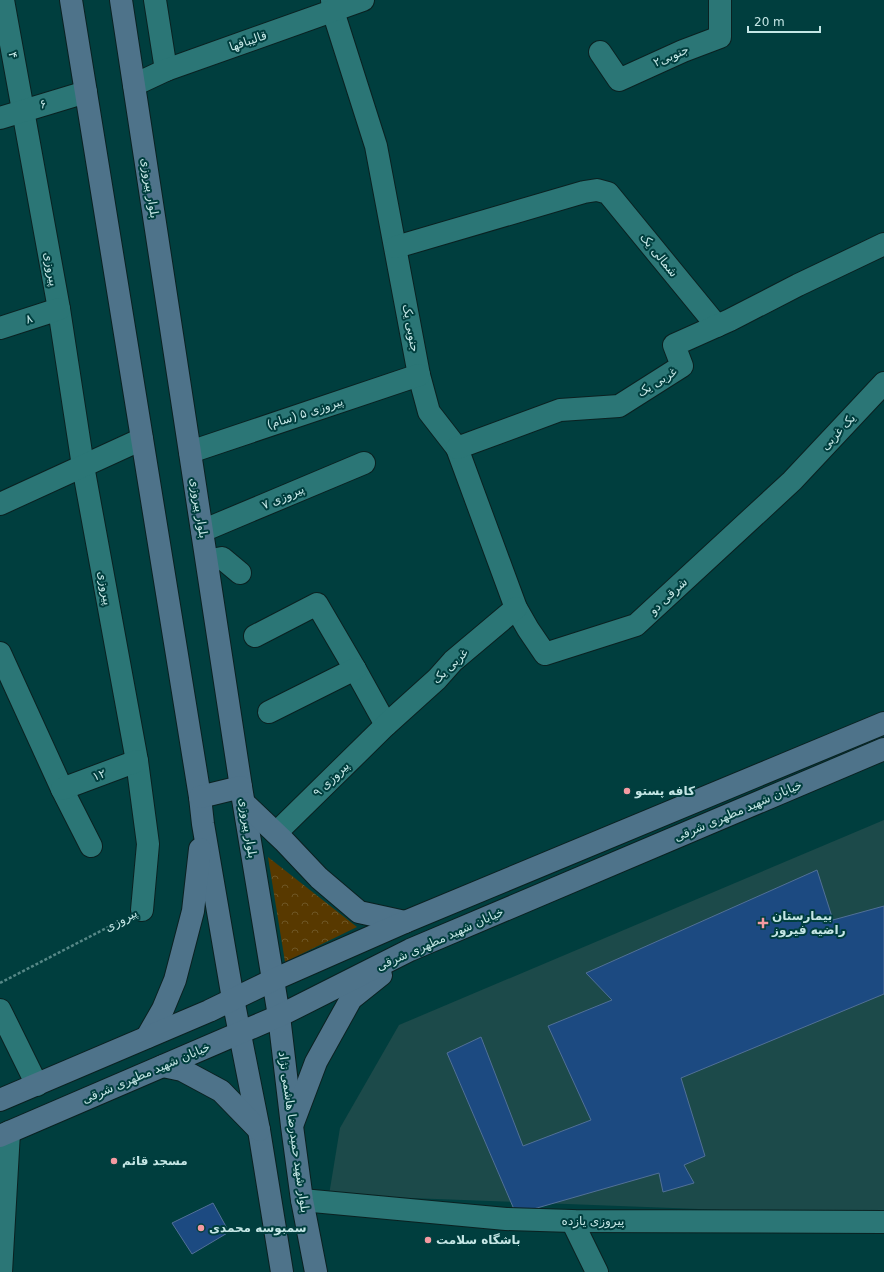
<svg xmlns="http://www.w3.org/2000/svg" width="884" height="1272" font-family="'DejaVu Sans','Noto Naskh Arabic',sans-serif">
	<defs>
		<pattern id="park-crowns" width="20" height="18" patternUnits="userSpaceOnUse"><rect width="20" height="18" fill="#583900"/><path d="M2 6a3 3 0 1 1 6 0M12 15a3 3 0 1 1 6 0" fill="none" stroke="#6e5625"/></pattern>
	</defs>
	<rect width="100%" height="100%" fill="#003e3e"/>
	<path fill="#1c4a4a" d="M884,820V1216L329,1195L340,1128L399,1025Z"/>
	<path fill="url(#park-crowns)" d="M268,857L357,927L285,962Z"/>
	<g fill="#1c4a81" stroke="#517097">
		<path d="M817,870L833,920L884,906V994L681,1078L705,1156L684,1165L694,1183L663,1192L659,1173L516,1214L447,1053L481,1037L523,1146L591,1120L548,1026L612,1000L586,973Z"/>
		<path d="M213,1203L229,1232L192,1254L172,1223Z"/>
	</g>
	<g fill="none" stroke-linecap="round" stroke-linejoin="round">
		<defs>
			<g id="minor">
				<path d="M3,0L59,309L83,466L137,761L148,844L142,910"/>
				<path d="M155,0L166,70"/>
				<path d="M332,0L333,11L376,146L419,375L429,412L457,448L516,608L528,629L545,654L636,625L792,481L884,383"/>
				<path d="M600,52L619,80L683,51L720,37V0"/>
				<path d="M134,85L166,70L363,0"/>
				<path d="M0,118L86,92"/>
				<path d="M396,247L584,192L597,190L608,193L717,326"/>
				<path d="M0,328L59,309"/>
				<path d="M457,448L560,410L619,406L682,366L674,345L730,320L798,285L884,244"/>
				<path d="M190,452L419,375"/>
				<path d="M0,504L142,439"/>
				<path d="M202,531L364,463"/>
				<path d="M207,561L222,558L240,573"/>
				<path d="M255,636L317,604L355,669L386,725"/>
				<path d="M0,653L62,789L91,846"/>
				<path d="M269,712L355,669"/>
				<path d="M62,789L137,761"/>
				<path d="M276,833L386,725L437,679L453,661L516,608"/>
				<path d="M0,1010L37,1085"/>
				<path d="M302,1200L506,1219L572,1221L884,1222"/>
				<path d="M572,1221L597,1272"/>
				<path d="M1,1272L9,1132"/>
			</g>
			<g id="secondary">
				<path d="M71,0L200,797L203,824L233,999L259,1130L282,1272"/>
				<path d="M121,0L241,787L279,1016L292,1126L302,1200L316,1272"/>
				<path d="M200,797L241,787"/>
				<path d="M244,803L284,841L319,878L359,912L405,922"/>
				<path d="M147,1037L163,1009L175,980L193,911L200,849"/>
				<path d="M163,1066L182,1070L221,1091L259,1130"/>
				<path d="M0,1100L209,1011L273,980L405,922L884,723"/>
				<path d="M293,1123L316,1062L351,999L381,975"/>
				<path d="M0,1136L279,1016L410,950L884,749"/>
			</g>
		</defs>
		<use href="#minor" stroke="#0a2121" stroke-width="24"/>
		<use href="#secondary" stroke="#0a2121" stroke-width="24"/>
		<path stroke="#568887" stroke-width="2.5" stroke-dasharray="3 2" stroke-linecap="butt" d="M0,983L122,920"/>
		<use href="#minor" stroke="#2b7676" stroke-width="22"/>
		<use href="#secondary" stroke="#4e738a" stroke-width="22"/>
	</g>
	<g fill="#f49aa1" stroke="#003e3e" stroke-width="1.5">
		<circle cx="627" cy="791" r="4"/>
		<path d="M761 917h4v4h4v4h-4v4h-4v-4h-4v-4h4z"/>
		<circle cx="114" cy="1161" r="4"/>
		<circle cx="201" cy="1228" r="4"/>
		<circle cx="428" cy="1240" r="4"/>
	</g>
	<g text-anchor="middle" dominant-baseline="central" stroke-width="4" stroke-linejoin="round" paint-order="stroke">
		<g font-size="12" fill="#c4e6e5" stroke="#003e3e">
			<text transform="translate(248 41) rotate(-19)">قالیبافها</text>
			<text transform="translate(13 55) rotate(80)">۴</text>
			<text transform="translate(671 56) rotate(-23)">جنوبی۲</text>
			<text transform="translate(43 104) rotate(-16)">۶</text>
			<text transform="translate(150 188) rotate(81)">بلوار پیروزی</text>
			<text transform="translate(659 255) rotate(51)">شمالی یک</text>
			<text transform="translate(51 269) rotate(80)">پیروزی</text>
			<text transform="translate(29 319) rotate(-19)">۸</text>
			<text transform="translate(411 328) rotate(80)">جنوبی یک</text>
			<text transform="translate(657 382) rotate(-32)">غربی یک</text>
			<text transform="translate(305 413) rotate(-18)">پیروزی ۵ (سام)</text>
			<text transform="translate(838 432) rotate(-47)">یک غربی</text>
			<text transform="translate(283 497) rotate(-23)">پیروزی ۷</text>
			<text transform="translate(199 508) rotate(81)">بلوار پیروزی</text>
			<text transform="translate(105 588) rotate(80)">پیروزی</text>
			<text transform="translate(668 596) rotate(-43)">شرقی دو</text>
			<text transform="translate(450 666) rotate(-44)">غربی یک</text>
			<text transform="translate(99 775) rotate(-20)">۱۲</text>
			<text transform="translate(331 779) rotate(-44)">پیروزی ۹</text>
			<text transform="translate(738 811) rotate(-23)">خیابان شهید مطهری شرقی</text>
			<text transform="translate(248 828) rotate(81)">بلوار پیروزی</text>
			<text transform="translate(121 920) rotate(-28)">پیروزی</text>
			<text transform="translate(440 939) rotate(-24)">خیابان شهید مطهری شرقی</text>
			<text transform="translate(146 1073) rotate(-23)">خیابان شهید مطهری شرقی</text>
			<text transform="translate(294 1132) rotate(82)">بلوار شهید حمیدرضا هاشمی نژاد</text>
			<text x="593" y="1221">پیروزی یازده</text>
		</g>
		<g font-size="12" font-weight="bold" fill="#c4e6e5" stroke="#003e3e" text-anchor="start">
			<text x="635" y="791">کافه پستو</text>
			<text x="772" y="916">بیمارستان<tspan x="772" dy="14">راضیه فیروز</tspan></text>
			<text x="122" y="1161">مسجد قائم</text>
			<text x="209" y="1228">سمبوسه محمدی</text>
			<text x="436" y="1240">باشگاه سلامت</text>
		</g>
	</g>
	<path d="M748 26v6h72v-6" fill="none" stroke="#c4e6e5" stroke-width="2"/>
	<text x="754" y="26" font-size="12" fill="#c4e6e5" stroke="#003e3e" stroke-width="3" paint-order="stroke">20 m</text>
</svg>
